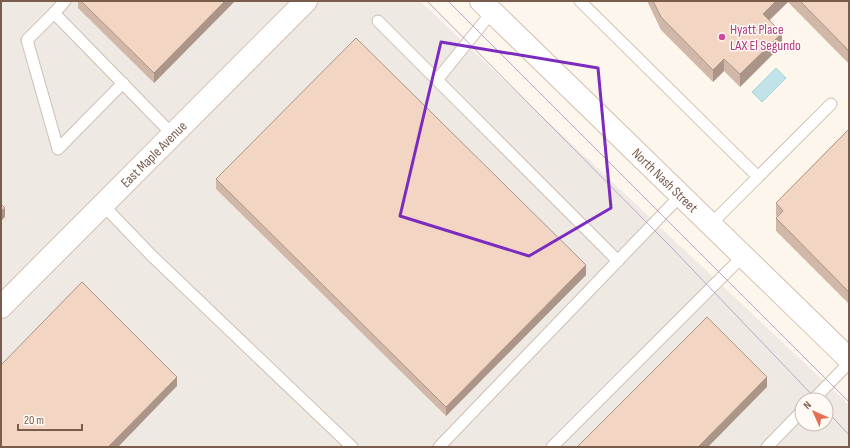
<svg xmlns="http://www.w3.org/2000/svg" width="850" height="448" font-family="'Sofia Sans Condensed',sans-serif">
	<rect width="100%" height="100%" fill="#fdf6ec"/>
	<path fill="#efe9e4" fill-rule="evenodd" d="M1,1H420L849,405V447H1ZM802,400H826V424H802Z"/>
	<path fill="#bfe3e8" stroke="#a5d3da" d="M776,68L786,78L762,102L752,92Z"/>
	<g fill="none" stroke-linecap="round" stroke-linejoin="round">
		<defs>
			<g id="lane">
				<path d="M65,1L54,13L173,135"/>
				<path d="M580,1L758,177L711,224"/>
				<path d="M54,13L27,40L58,149L123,83"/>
				<path d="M378,21L437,80L492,12"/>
				<path d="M437,80L618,261"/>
				<path d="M758,177L831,104"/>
				<path d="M103,205L151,255L352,447"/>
				<path d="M813,400L849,363"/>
				<path d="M439,447L681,195"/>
				<path d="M552,447L743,256"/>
				<path d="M767,447L802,411"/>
			</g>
			<g id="secondary">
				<path id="s1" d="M481,1L849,359"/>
				<path id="s2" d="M1,307L306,1"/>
			</g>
		</defs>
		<use href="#lane" stroke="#d1beb0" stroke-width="13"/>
		<use href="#secondary" stroke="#d6c0b0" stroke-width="24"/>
		<use href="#lane" stroke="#fff" stroke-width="11"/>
		<use href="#secondary" stroke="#fff" stroke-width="22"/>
		<g stroke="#b9a8c9" stroke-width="1">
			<path d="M427,1L670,246L817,400"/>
			<path d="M448,1L849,402"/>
			<path d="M826,410L849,435"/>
		</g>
	</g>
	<g fill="#d1b7a8">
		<path d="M78,1H235L154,83L78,8Z"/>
		<path d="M647,1H849V64L788,2L770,20L782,45L740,87L724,71L713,82L661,30Z"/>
		<path d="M849,129V304L776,231V218L777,217L776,215V203Z"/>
		<path d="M216,179L586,275L446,416L216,189Z"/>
	</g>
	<g fill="#aa9588">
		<path d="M225,1H235L154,83V73Z"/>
		<path d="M776,1H788V2L763,26V14Z"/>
		<path d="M782,33V45L740,87V74Z"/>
		<path d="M724,59V71L713,82V70Z"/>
		<path d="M5,208V217L1,221V211Z"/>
		<path d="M586,265V275L446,416V407Z"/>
		<path d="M177,377V386L118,447H108Z"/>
		<path d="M767,377V387L708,447H698Z"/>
	</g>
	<g fill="#f3d5c3" stroke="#aa9588">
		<path d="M81,1H225L154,73Z"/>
		<path d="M653,1H776L763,14L782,33L740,74L724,59L713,70L661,17Z"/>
		<path d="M800,1H849V51Z"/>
		<path d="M356,38L586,265L446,407L216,179Z"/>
		<path d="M849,129V292L776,218L783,211L776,203Z"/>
		<path d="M1,204L5,208L1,211Z"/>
		<path d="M82,282L177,377L108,447H1V365Z"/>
		<path d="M707,317L767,377L698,447H577Z"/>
	</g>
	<path fill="none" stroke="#7b2cbf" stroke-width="3" stroke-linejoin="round" d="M441,42L598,68L611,208L529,256L400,216Z"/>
	<circle fill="#d1479c" stroke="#fffaf3" stroke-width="1.5" cx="722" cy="37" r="4"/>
	<g text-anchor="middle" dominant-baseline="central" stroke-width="3" stroke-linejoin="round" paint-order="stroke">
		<g font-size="14" fill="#b23c85" stroke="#fffaf3" text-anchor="start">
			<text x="730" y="29">Hyatt Place<tspan x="730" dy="16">LAX El Segundo</tspan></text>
		</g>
		<g font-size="14" fill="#7a5c4d" stroke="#fffaf3">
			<text stroke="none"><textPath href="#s2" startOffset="216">East Maple Avenue</textPath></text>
			<text stroke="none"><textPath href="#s1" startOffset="257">North Nash Street</textPath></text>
		</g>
	</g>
	<rect width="850" height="448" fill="none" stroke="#7a5c4d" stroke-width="4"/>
	<g transform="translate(814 412) rotate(315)"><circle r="19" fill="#fffaf3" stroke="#cabbb1"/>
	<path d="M0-3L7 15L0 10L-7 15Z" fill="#e76f51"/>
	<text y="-6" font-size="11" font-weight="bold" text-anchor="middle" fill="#7a5c4d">N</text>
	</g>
	<path d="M18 424v6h64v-6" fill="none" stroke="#7a5c4d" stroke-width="2"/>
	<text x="24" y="424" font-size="12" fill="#7a5c4d" stroke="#fffaf3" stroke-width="3" paint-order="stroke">20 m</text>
</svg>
